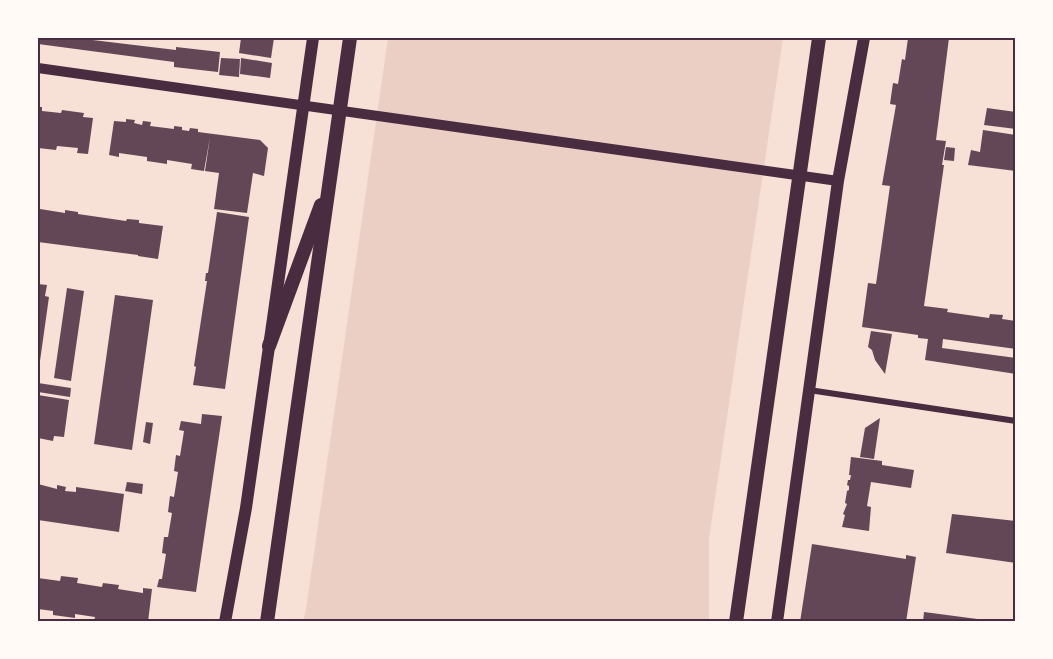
<svg xmlns="http://www.w3.org/2000/svg" width="1053" height="659" font-family="Montserrat,sans-serif">
	<rect width="100%" height="100%" fill="#f7e1d7"/>
	<path fill="#ebcfc5" d="M388,38H783L709,539V621L303,622L306,609Z"/>
	<g fill="#644757">
		<path d="M38,38H76L176,50V47L220,52L218,72L174,67V62L38,44Z"/>
		<path d="M241,38H274L271,58L239,53Z"/>
		<path d="M908,38H949L936,140L946,141L942,165H944L924,306L948,309L947,312L989,318L990,314L1003,315L1002,319L1016,321V349L943,339L942,348L1016,358V374L925,360L928,339L918,338V335L862,327L868,283L876,284L890,186L882,185L896,105L890,104L893,83L898,84L902,59L905,60Z"/>
		<path d="M221,58L240,59L239,77L219,75Z"/>
		<path d="M241,58L272,63L270,78L240,74Z"/>
		<path d="M38,107H42V111L61,113L62,110L84,113L83,117L93,118L88,154L77,153L78,148L57,146L56,150L38,148Z"/>
		<path d="M987,108L1016,112V129L984,125Z"/>
		<path d="M126,119L135,120L134,123L142,125L143,121L151,122L150,126L174,129V126L182,127V130L189,131L190,128L198,129V132L260,140L268,148L264,176L253,173L247,213L214,209L219,173L205,171L210,137L204,171L191,169L192,164L167,160V164L147,161V157L119,153V157L109,155L114,121L126,122Z"/>
		<path d="M983,130L1016,135V171L968,165L971,150L980,152Z"/>
		<path d="M946,147L955,148L954,161L944,160Z"/>
		<path d="M40,209L65,213V210L78,212V214L126,221L127,219L139,220V223L163,226L158,259L138,256V255L38,242Z"/>
		<path d="M217,212L249,217L225,389L193,385L196,367L194,366L207,281H205L206,273H208Z"/>
		<path d="M38,284L47,285L45,296L49,297L39,368Z"/>
		<path d="M67,288L84,291L71,381L54,378Z"/>
		<path d="M115,295L153,300L132,450L94,444Z"/>
		<path d="M871,331L892,334L885,374L875,360L872,350L868,347Z"/>
		<path d="M38,383L71,388L70,397L38,392Z"/>
		<path d="M38,395L69,400L64,437L54,436L53,441L38,438Z"/>
		<path d="M202,414L222,416L196,592L157,587L159,579H162L166,554L162,553L164,537H168L172,513L168,512L170,496L174,497L178,472L174,471L176,455L180,456L184,431L179,430L181,421L201,424Z"/>
		<path d="M880,418L874,459L860,457L865,428Z"/>
		<path d="M146,422L153,423L150,444L143,442Z"/>
		<path d="M851,457L882,461V465L914,470L911,488L871,482L867,506L871,507L869,531L842,527L845,515L843,514L847,504L845,503L847,491L849,490V486L847,485L848,480H850L851,475H849Z"/>
		<path d="M127,482L143,484L142,494L125,491Z"/>
		<path d="M38,484L57,489V485L66,487L65,491L76,492V487L124,494L119,532L38,520Z"/>
		<path d="M952,514L1016,521V563L946,553Z"/>
		<path d="M812,544L906,559V555L916,557L906,622H800Z"/>
		<path d="M61,576L78,578L77,583L102,587L103,583L119,585L118,589L143,593V588L152,589L148,622H97L94,621L95,617L75,614V618L53,615V611L38,609V578L60,581Z"/>
		<path d="M924,612L985,620V622H923Z"/>
	</g>
	<g fill="none" stroke-linecap="round" stroke-linejoin="round">
		<path stroke="#4a2c40" stroke-width="6" d="M809,390L1016,421"/>
		<path stroke="#4a2c40" stroke-width="10" d="M38,68L838,181"/>
		<g stroke="#4a2c40" stroke-width="12">
			<path d="M225,622L246,508L313,38"/>
			<path d="M777,622L838,181L864,38"/>
		</g>
		<g stroke="#4a2c40" stroke-width="14">
			<path d="M269,346L321,205"/>
			<path d="M267,622L350,38"/>
			<path d="M736,622L819,38"/>
		</g>
	</g>
	<rect width="1053" height="659" fill="none" stroke="#fffaf5" stroke-width="78"/>
	<rect x="39" y="39" width="975" height="581" fill="none" stroke="#4a2c40" stroke-width="2"/>
</svg>
